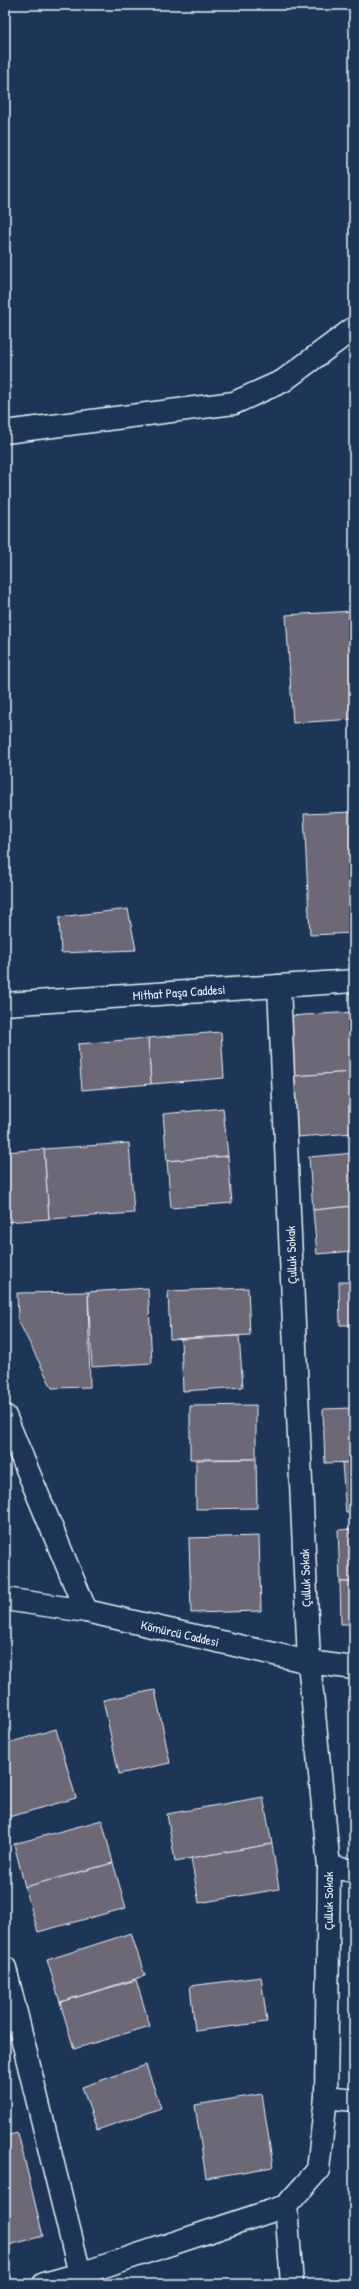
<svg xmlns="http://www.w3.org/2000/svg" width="359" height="2289" font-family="'Patrick Hand',sans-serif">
	<rect width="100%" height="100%" fill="#1d3557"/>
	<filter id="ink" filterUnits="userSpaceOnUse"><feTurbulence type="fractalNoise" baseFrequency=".025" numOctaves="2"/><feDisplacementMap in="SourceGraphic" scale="8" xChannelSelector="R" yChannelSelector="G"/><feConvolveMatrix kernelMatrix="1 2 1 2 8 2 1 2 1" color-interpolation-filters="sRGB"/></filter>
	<g filter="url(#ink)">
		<g fill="#6c6876" stroke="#e8f1f8">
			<path d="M354,381V398L350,382Z"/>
			<path d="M354,611V719L293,723L286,615Z"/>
			<path d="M354,812V933L310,935L304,814Z"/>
			<path d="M128,909L136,950L61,953L59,917Z"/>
			<path d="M354,1012V1072L293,1076L289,1016Z"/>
			<path d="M221,1032L224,1078L151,1084L148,1038Z"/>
			<path d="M148,1038L151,1084L82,1090L78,1044Z"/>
			<path d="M354,1072V1133L297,1137L293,1076Z"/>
			<path d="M223,1108L228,1156L167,1161L163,1114Z"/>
			<path d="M129,1143L134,1213L49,1219L44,1149Z"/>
			<path d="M44,1149L49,1219L5,1222V1152Z"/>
			<path d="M354,1153V1206L313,1210L309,1157Z"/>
			<path d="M228,1156L232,1203L171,1208L167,1161Z"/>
			<path d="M354,1206V1251L317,1254L313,1210Z"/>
			<path d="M339,1282H354V1325H340Z"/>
			<path d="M148,1288L152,1363L92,1367L88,1292Z"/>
			<path d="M248,1288L250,1335L170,1339L168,1291Z"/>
			<path d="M88,1292L90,1387L52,1388L18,1320L17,1293Z"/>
			<path d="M239,1336L243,1387L183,1391L181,1339Z"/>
			<path d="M256,1405V1459H190V1406Z"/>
			<path d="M354,1408V1462L325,1463L323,1409Z"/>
			<path d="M256,1459L257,1508L196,1509V1460Z"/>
			<path d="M354,1462V1513H346L342,1463Z"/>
			<path d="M354,1529V1582H340L338,1530Z"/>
			<path d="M259,1536L261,1611L191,1613L189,1538Z"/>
			<path d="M340,1582H354V1624H341Z"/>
			<path d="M155,1690L170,1763L119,1774L103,1700Z"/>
			<path d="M56,1729L76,1798L9,1817L5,1804V1744Z"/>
			<path d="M263,1797L272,1844L175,1861L167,1814Z"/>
			<path d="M102,1820L113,1863L25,1887L14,1844Z"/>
			<path d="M272,1844L279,1889L199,1903L191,1858Z"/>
			<path d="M113,1863L126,1908L38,1932L25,1887Z"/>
			<path d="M131,1933L145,1976L60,2002L47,1960Z"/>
			<path d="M261,1977L267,2022L195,2031L190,1986Z"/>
			<path d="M136,1980L150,2026L74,2049L60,2002Z"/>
			<path d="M146,2065L161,2108L97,2130L82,2087Z"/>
			<path d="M262,2094L273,2167L206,2178L195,2105Z"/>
			<path d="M18,2133L43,2236L5,2246V2136Z"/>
		</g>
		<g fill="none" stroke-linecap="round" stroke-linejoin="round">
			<defs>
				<g id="street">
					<path d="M5,432L234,403L283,381L354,328"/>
					<path d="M5,1416L86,1611"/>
					<path d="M329,1867L354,1871"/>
					<path d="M5,1968L80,2274"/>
					<path d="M326,2097L354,2100"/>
					<path d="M286,2206L292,2284"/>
					<path d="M44,2284L80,2274L286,2206L318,2170L326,2097L329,1867L309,1662L279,986"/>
				</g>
				<g id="secondary">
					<path d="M5,1004L354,981"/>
					<path d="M5,1599L86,1611L309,1662L354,1668"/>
				</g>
			</defs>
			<use href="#street" stroke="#e8f1f8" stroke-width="25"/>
			<use href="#secondary" stroke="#e8f1f8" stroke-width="25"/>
			<use href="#street" stroke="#1d3557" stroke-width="22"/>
			<use href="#secondary" stroke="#1d3557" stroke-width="22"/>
		</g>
	</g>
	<g text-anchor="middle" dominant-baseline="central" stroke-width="3" stroke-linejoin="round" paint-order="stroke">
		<g font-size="13" fill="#e8f1f8" stroke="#1d3557">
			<text transform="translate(179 992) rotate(-4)">Mithat Paşa Caddesi</text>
			<text transform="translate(291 1255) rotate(-92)">Çulluk Sokak</text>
			<text transform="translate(305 1578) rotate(-92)">Çulluk Sokak</text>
			<text transform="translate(180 1633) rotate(13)">Kömürcü Caddesi</text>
			<text transform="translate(328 1901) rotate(-90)">Çulluk Sokak</text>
		</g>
	</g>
	<rect width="359" height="2289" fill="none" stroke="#1d3557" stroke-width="20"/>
	<rect x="10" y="10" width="339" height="2269" fill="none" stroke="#e8f1f8" stroke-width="1.5" filter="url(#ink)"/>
</svg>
